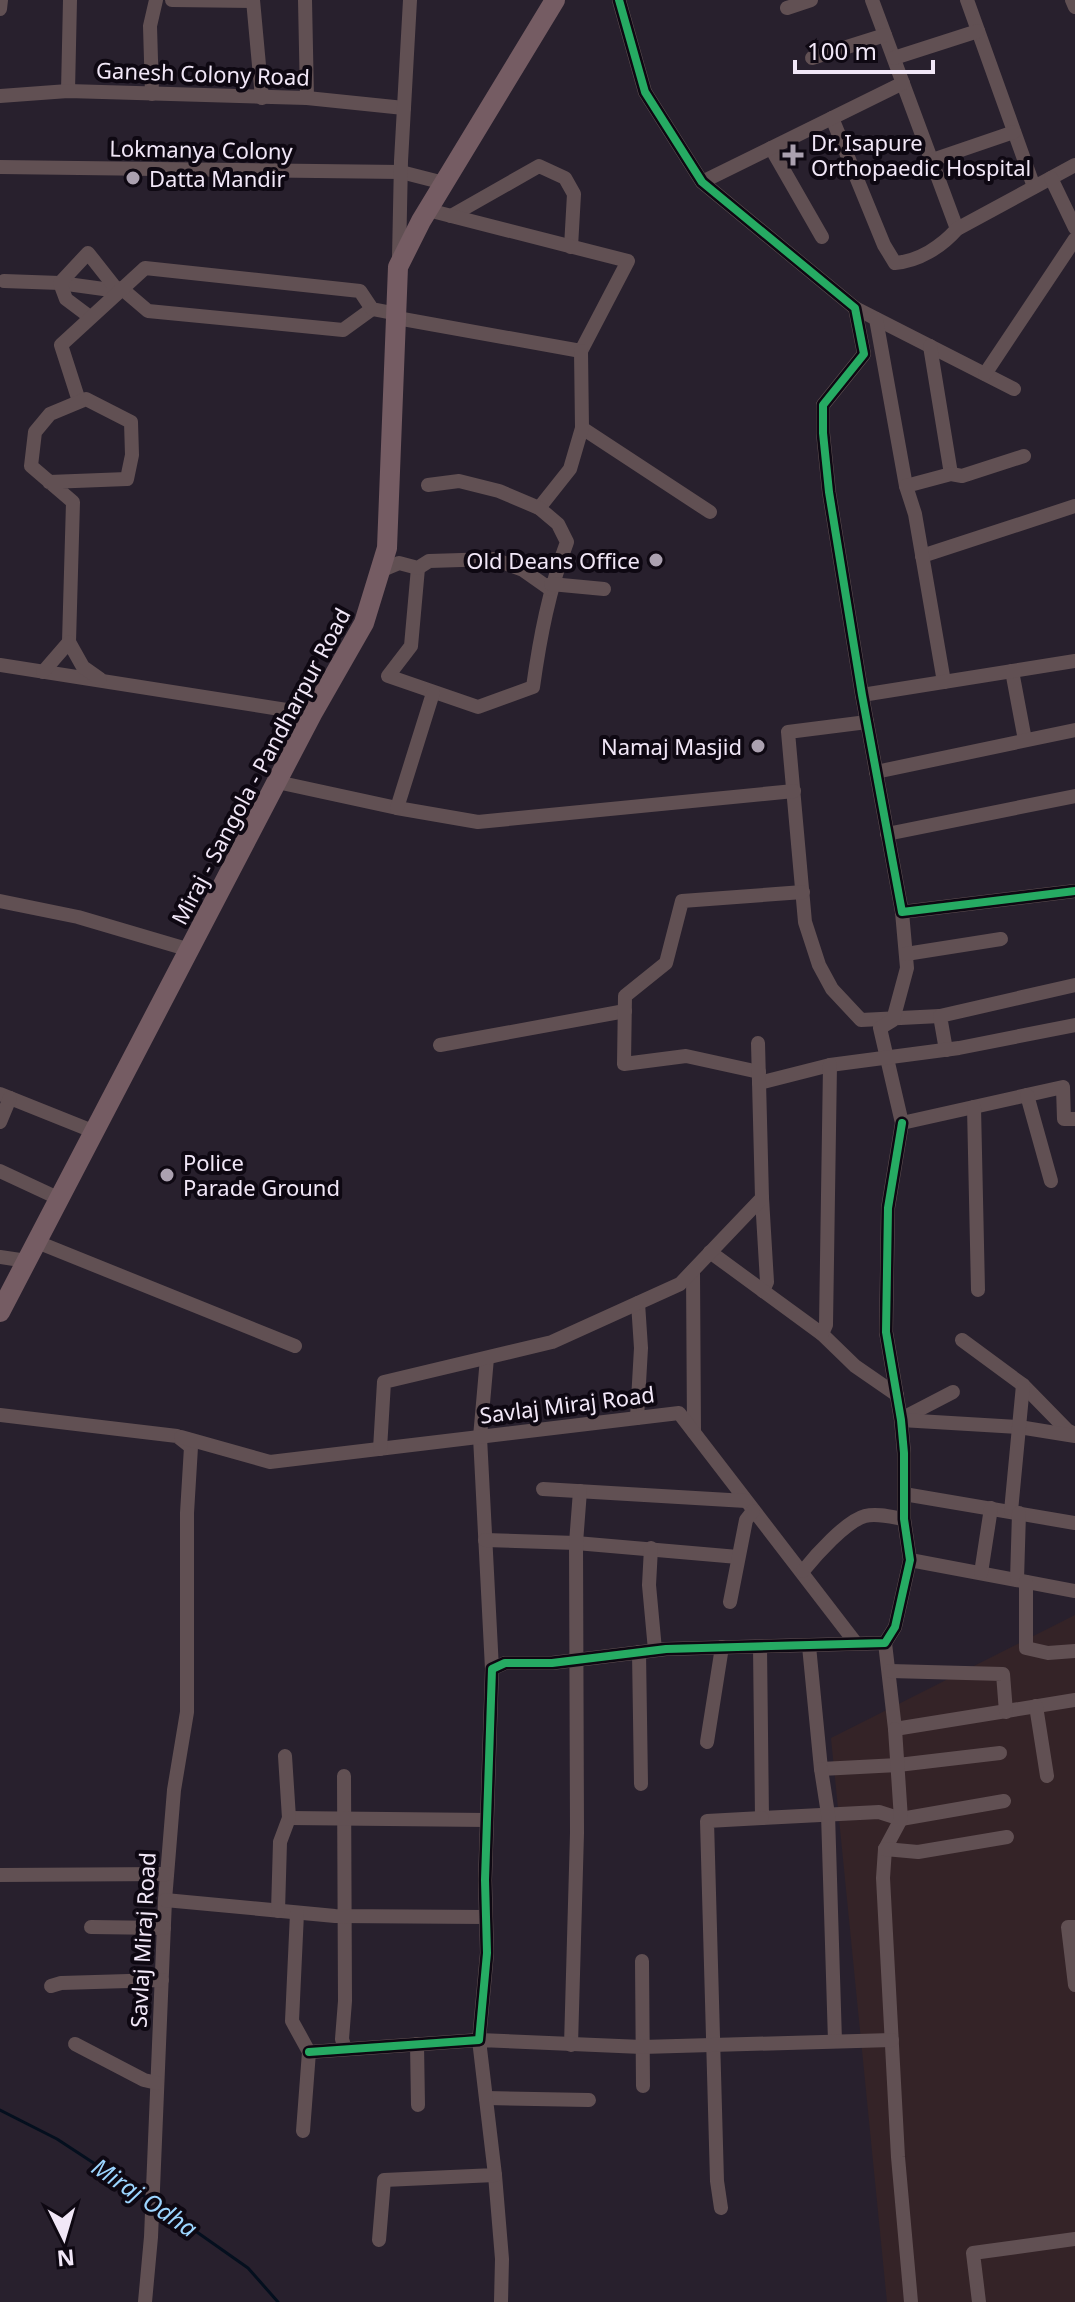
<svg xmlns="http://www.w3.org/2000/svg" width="1075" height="2302" font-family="'Noto Sans',sans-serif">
	<rect width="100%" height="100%" fill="#28202d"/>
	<path fill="#342327" d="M1075,1615V2302H887L831,1738Z"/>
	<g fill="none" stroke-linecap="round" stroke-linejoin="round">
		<g stroke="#040f1e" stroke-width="3">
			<path d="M0,2110L57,2139L147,2198"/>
			<path d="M157,2204L248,2268L278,2302"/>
		</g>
		<g stroke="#615053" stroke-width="14">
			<path d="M172,0L253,1"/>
			<path d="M253,0L262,98"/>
			<path d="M305,0L307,98"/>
			<path d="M619,0L645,92L702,182L855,308L864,354L823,405V433L829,492L862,695L902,912L1075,891"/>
			<path d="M872,0L957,229"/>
			<path d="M967,0L1034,187"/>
			<path d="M1072,0L1075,7"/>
			<path d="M787,8L811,0"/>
			<path d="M0,9L1,0"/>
			<path d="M812,58L885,35"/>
			<path d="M894,58L978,31"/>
			<path d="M68,91L70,0"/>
			<path d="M152,94L150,26L156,0"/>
			<path d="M0,96L68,91L307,98L404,108"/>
			<path d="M832,118L884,245L895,263C919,261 941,247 957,229L1075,165"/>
			<path d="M771,148L822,237"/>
			<path d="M932,160L1014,132"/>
			<path d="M0,167L401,172L444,183"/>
			<path d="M1051,178L1075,228"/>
			<path d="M702,182L903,83"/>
			<path d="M451,216L539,166L565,178L574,194L571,247"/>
			<path d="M399,258L401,161L410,0"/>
			<path d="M4,281L60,283L118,291"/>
			<path d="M121,288L148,311L343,330L372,309"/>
			<path d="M855,308L1014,389"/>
			<path d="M90,317L66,299L60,283L88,253L118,291"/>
			<path d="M397,318L581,351L628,261L428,210"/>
			<path d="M876,319L906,486"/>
			<path d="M930,346L951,474"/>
			<path d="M985,374L1075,239"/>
			<path d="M79,401L61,345L145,268L360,291L372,309L398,314"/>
			<path d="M582,428L710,512"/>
			<path d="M49,482L127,479L132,455L131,422L86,399L50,414L35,432L31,466L73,502L69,642"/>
			<path d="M539,508L570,469L582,428L581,351"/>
			<path d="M922,556L1075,506"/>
			<path d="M418,568L411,646L388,676L478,707L533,687C540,637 549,590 567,542L558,524L539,508L499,491L459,481L428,485"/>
			<path d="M380,571L399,563L418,568L429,561L494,559L523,570L550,589"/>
			<path d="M551,584L604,589"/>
			<path d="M0,665L312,714"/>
			<path d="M1012,671L1025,740"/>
			<path d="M43,672L69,642L83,667L100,679"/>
			<path d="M944,682L915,514L906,486L951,474L962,476L1024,456"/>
			<path d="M862,695L1075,661"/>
			<path d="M867,722L788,732L805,922L819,965L832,989L861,1020L940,1016"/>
			<path d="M876,772L1075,730"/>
			<path d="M277,782L397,808L478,822L794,791"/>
			<path d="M397,808L433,693"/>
			<path d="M887,834L1075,796"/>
			<path d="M0,901L78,917L190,950"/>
			<path d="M902,912L907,968L893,1020L880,1028L902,1123L1063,1087L1064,1119H1075"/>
			<path d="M906,954L1001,939"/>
			<path d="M440,1045L625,1011"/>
			<path d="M946,1050L940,1016L1075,985"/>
			<path d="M759,1072L686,1056L624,1064L625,996L666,963L682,901L803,892"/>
			<path d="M759,1083L830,1065L959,1048L1075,1025"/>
			<path d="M0,1094L95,1132"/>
			<path d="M1027,1095L1051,1181"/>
			<path d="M974,1107L978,1290"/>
			<path d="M0,1122L10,1098"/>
			<path d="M0,1171L60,1199"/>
			<path d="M762,1198L767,1282L763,1291"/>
			<path d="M37,1242L295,1346"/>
			<path d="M710,1252L822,1334L855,1366L897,1395"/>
			<path d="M0,1257L27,1261"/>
			<path d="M693,1271L694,1432"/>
			<path d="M822,1334L826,1325L830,1065"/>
			<path d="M962,1340L1023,1385L1067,1430L1075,1434"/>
			<path d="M487,1358L480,1437L492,1669"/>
			<path d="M0,1415L177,1436L191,1447L187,1513V1712L174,1790L165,1900L151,2237L145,2302"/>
			<path d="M637,1418L641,1348L638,1303"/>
			<path d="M901,1419L953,1392"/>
			<path d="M901,1420L1019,1427L1075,1436"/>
			<path d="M181,1437L270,1462L679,1413L855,1642"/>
			<path d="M380,1449L384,1382L552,1342L680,1284L762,1198L758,1043"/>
			<path d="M543,1489L746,1501"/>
			<path d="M904,1494L1075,1523"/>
			<path d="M1011,1511L1023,1385"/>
			<path d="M485,1540L576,1543L738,1557"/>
			<path d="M651,1548L649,1585L655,1650"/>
			<path d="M910,1560L1075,1591"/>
			<path d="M803,1571C815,1556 846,1521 865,1516C877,1513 892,1517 904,1519"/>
			<path d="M981,1573L991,1508"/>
			<path d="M1017,1580L1019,1513"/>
			<path d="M1026,1582V1648L1048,1653L1075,1651"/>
			<path d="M730,1602L746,1520L753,1511"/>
			<path d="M885,1643L895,1729L1075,1700"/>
			<path d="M809,1646L821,1769L898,1765L1000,1753"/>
			<path d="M760,1647L762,1818L879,1812L901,1819L1004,1801"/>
			<path d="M639,1652L641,1784"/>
			<path d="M890,1671L1003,1674L1006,1712"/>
			<path d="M1036,1706L1047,1776"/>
			<path d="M895,1729L901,1819L885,1849L883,1878L898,2157L911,2302"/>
			<path d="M707,1742L722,1647"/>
			<path d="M821,1769L828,1814L835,2041"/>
			<path d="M344,1776L345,2001L342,2039L345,2049"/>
			<path d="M289,1818L487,1820"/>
			<path d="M885,1849L918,1852L1007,1837"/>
			<path d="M0,1875L167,1874"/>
			<path d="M165,1900L335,1916L486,1917"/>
			<path d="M278,1911L280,1842L289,1818L285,1756"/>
			<path d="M297,1913L292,2021L309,2052L303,2131"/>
			<path d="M91,1927L164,1928"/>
			<path d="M1075,1927H1068L1075,1985"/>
			<path d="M642,1961L643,2086"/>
			<path d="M51,1986L61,1983L162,1980"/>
			<path d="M75,2044L144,2080L157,2083"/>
			<path d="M417,2044L418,2105"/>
			<path d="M571,2045L577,1833L576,1543L580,1491"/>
			<path d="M309,2052L479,2040L487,1953L485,1880L492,1669L505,1663H552L666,1649L885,1643L895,1627L910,1560L904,1519V1453L901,1420L886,1332L888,1208L902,1123"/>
			<path d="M486,2098L589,2100"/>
			<path d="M495,2175L502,2259L501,2302"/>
			<path d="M721,2208L717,2181L707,1821L762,1818"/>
			<path d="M379,2240L384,2180L495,2175L479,2040L642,2047L892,2040"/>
			<path d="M979,2302L973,2253L1075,2239"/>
		</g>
		<path stroke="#755c63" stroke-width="20" d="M0,1312L312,714L364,623L387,548L398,267L421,221L555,0"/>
		<defs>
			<g id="cycleway">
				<path d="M619,0L645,92L702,182L855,308L864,354L823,405V433L829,492L862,695L902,912L1075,891"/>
				<path d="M309,2052L479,2040L487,1953L485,1880L492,1669L505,1663H552L666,1649L885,1643L895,1627L910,1560L904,1519V1453L901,1420L886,1332L888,1208L902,1123"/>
			</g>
		</defs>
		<use href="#cycleway" stroke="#0e0812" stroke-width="13"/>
		<use href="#cycleway" stroke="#26ab63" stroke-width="8"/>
	</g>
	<g fill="#aba1b0" stroke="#0e0812" stroke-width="3">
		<path d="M789 143h8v8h8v8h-8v8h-8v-8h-8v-8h8z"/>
		<circle cx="133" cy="178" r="8"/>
		<circle cx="656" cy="560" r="8"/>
		<circle cx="758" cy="746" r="8"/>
		<circle cx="167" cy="1175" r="8"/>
	</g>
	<g text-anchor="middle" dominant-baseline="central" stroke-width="8" stroke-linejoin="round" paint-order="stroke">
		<g font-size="22" fill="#f1e7f7" stroke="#0e0812">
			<text transform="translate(203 73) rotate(2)">Ganesh Colony Road</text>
			<text transform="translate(201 149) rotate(1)">Lokmanya Colony</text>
			<text transform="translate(260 766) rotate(-62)">Miraj - Sangola - Pandharpur Road</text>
			<text transform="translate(567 1404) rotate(-7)">Savlaj Miraj Road</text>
			<text transform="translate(142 1940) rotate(-87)">Savlaj Miraj Road</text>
		</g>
		<g font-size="22" fill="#f1e7f7" stroke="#0e0812" text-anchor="start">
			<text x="811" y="142">Dr. Isapure<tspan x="811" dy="25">Orthopaedic Hospital</tspan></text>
			<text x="149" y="178">Datta Mandir</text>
			<text x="640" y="560" text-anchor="end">Old Deans Office</text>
			<text x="742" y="746" text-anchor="end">Namaj Masjid</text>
			<text x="183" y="1162">Police<tspan x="183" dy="25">Parade Ground</tspan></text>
		</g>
		<g font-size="24" font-style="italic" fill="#9cd5ff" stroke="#0e0812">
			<text transform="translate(145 2197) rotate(34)">Miraj Odha</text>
		</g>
	</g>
	<g transform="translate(64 2238) rotate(175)" stroke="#0e0812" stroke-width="6" paint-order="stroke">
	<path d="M0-6L14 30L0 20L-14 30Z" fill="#f1e7f7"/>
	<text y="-12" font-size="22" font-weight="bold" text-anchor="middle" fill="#f1e7f7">N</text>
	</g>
	<path d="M795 60v12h138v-12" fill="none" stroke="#f1e7f7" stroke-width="4"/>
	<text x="807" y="60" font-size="24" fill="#f1e7f7" stroke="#0e0812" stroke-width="6" paint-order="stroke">100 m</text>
</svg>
